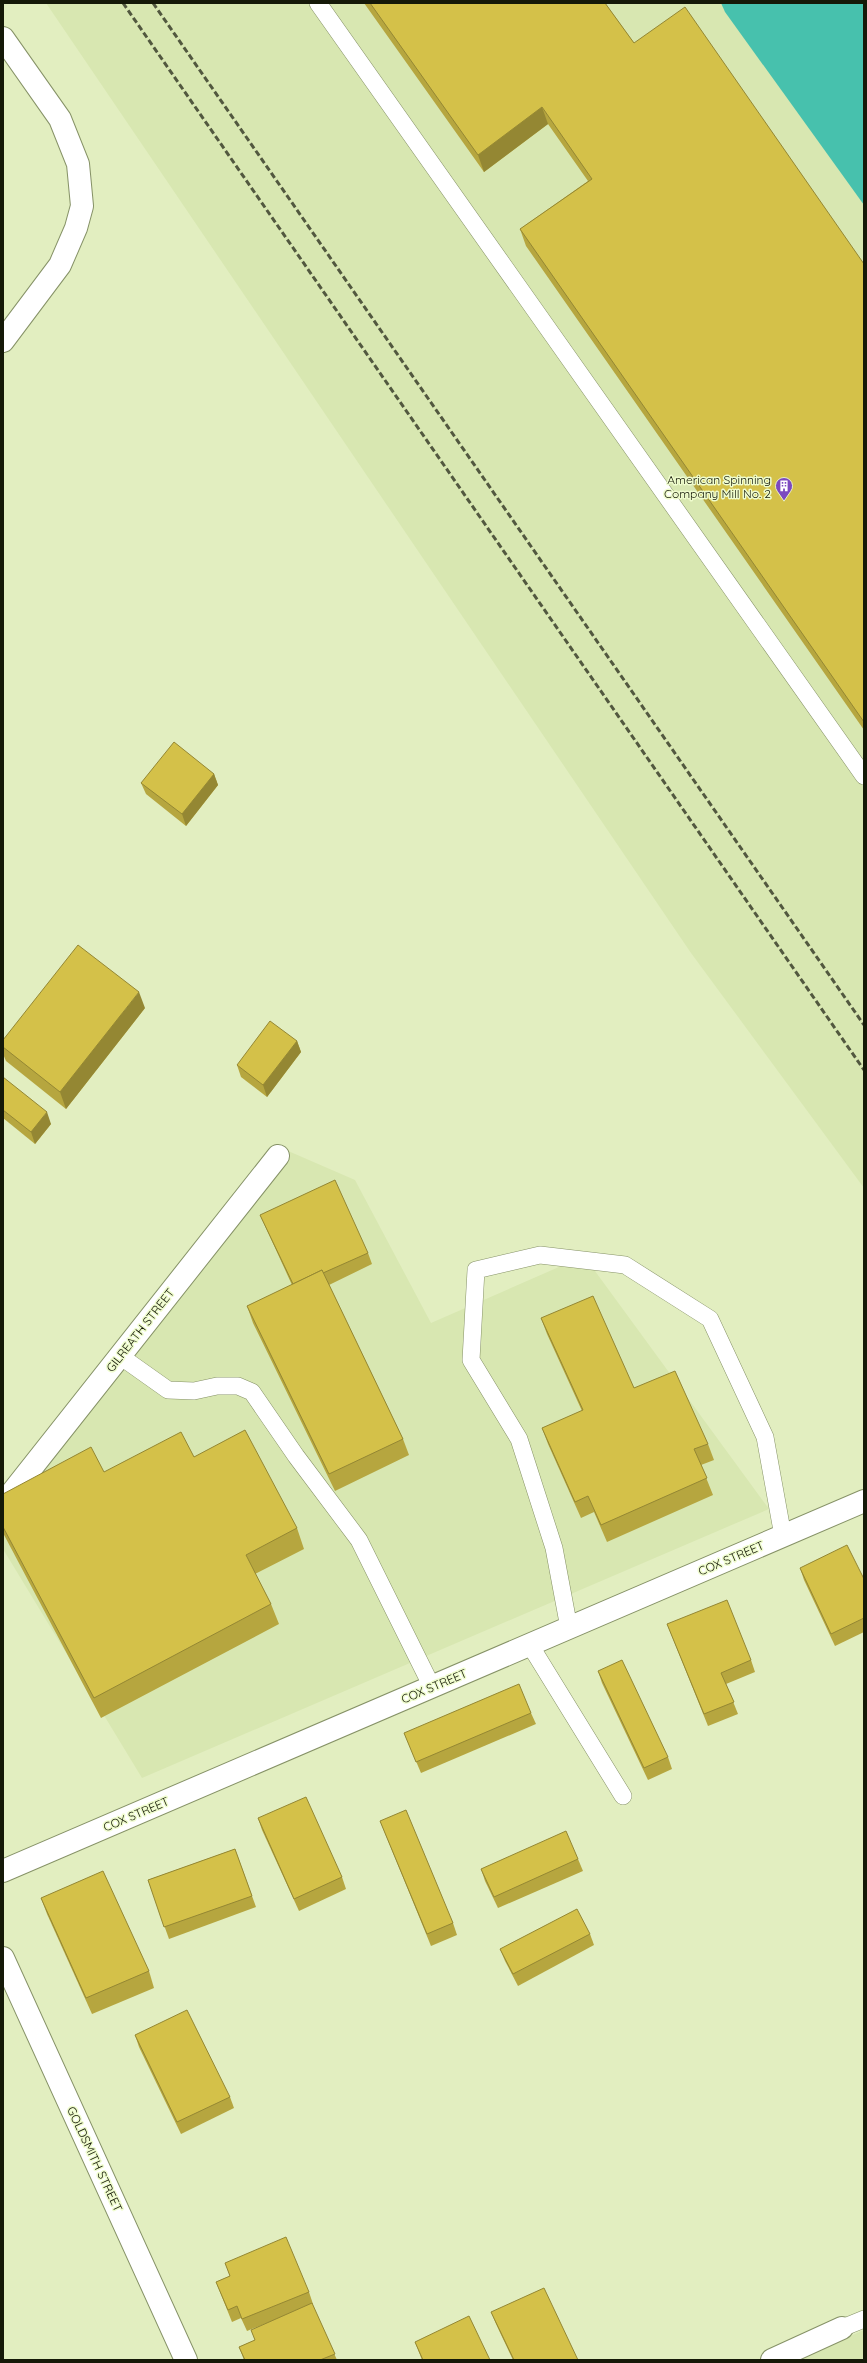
<svg xmlns="http://www.w3.org/2000/svg" width="867" height="2363" font-family="Quicksand,sans-serif">
	<rect width="100%" height="100%" fill="#e2eec0"/>
	<g fill="#d8e7b1">
		<path d="M46,3H864V1188L691,953Z"/>
		<path d="M279,1147L355,1180L431,1323L584,1256L769,1509L142,1778L3,1549V1519Z"/>
		<path d="M864,2330V2360H795Z"/>
	</g>
	<path fill="#47c1ad" d="M721,3H864V205L725,12Z"/>
	<g fill="none" stroke-linecap="round" stroke-linejoin="round">
		<defs>
			<g id="service">
				<path d="M318,3L864,776"/>
				<path d="M120,1356L168,1390L194,1391L217,1386H238L252,1392L296,1456L359,1540L432,1687"/>
				<path d="M569,1628L554,1548L519,1439L471,1360L476,1270L540,1255L625,1265L710,1319L765,1437L783,1536"/>
				<path d="M530,1645L623,1796"/>
				<path d="M842,2328L864,2319"/>
			</g>
			<g id="minor">
				<path d="M3,38L60,119L78,164L82,206L76,228L60,265L3,341"/>
				<path d="M3,1504L278,1156"/>
				<path d="M3,1871L864,1501"/>
				<path d="M3,1958L186,2360"/>
				<path d="M772,2360L842,2328"/>
			</g>
		</defs>
		<use href="#service" stroke="#869267" stroke-width="18"/>
		<use href="#minor" stroke="#869267" stroke-width="24"/>
		<use href="#service" stroke="#fff" stroke-width="17"/>
		<use href="#minor" stroke="#fff" stroke-width="22"/>
		<g stroke="#52583f" stroke-width="3" stroke-dasharray="6 3" stroke-linecap="butt">
			<path d="M123,3L864,1070"/>
			<path d="M153,3L864,1025"/>
		</g>
	</g>
	<g fill="#b6a63f">
		<path d="M364,3H605L634,43L864,264V730L526,246L520,229L588,181L548,124L484,172Z"/>
		<path d="M214,774L218,785L186,826L146,794L141,783Z"/>
		<path d="M145,1008L66,1109L6,1061L3,1054V1040Z"/>
		<path d="M297,1041L301,1052L267,1097L241,1077L237,1065Z"/>
		<path d="M3,1077L51,1124L35,1144L3,1118Z"/>
		<path d="M260,1215L368,1253L372,1264L329,1285L403,1439L409,1455L335,1491L253,1323L247,1306L292,1285L265,1226Z"/>
		<path d="M541,1318L708,1444L714,1460L701,1465L713,1495L607,1542L594,1512L581,1518L548,1444L542,1428L582,1411L547,1334Z"/>
		<path d="M194,1457L297,1528L304,1549L255,1574L271,1604L279,1624L101,1718L3,1533V1494L104,1472Z"/>
		<path d="M800,1568L864,1579V1632L835,1646L804,1580Z"/>
		<path d="M667,1624L751,1660L755,1672L726,1684L738,1714L708,1726Z"/>
		<path d="M598,1671L668,1757L672,1769L648,1780L602,1683Z"/>
		<path d="M531,1713L536,1724L421,1773L404,1733Z"/>
		<path d="M258,1818L342,1877L346,1889L299,1911L262,1830Z"/>
		<path d="M380,1821L453,1923L457,1935L431,1946Z"/>
		<path d="M235,1849L256,1907L169,1939L148,1880Z"/>
		<path d="M578,1859L583,1871L498,1908L485,1881L481,1869Z"/>
		<path d="M41,1898L149,1971L154,1988L92,2014L47,1914Z"/>
		<path d="M590,1934L594,1945L518,1986L505,1961L500,1949Z"/>
		<path d="M135,2035L230,2097L234,2108L181,2134L139,2047Z"/>
		<path d="M225,2263L309,2292L313,2304H312L337,2360H244L239,2347L255,2340L251,2330L269,2322L247,2331L241,2318L232,2322L216,2282L230,2276Z"/>
		<path d="M491,2312L578,2360H513L496,2324Z"/>
		<path d="M415,2342L490,2360H422Z"/>
	</g>
	<g fill="#948733">
		<path d="M542,107L548,124L484,172L478,155Z"/>
		<path d="M214,774L218,785L186,826L182,814Z"/>
		<path d="M139,992L145,1008L66,1109L60,1092Z"/>
		<path d="M297,1041L301,1052L267,1097L263,1085Z"/>
		<path d="M47,1112L51,1124L35,1144L31,1132Z"/>
	</g>
	<g fill="#d4c149" stroke="#948733">
		<path d="M370,3H605L634,43L685,7L864,264V722L520,229L592,179L542,107L478,155Z"/>
		<path d="M174,742L214,774L182,814L141,783Z"/>
		<path d="M78,945L139,992L60,1092L3,1047V1040Z"/>
		<path d="M270,1021L297,1041L263,1085L237,1065Z"/>
		<path d="M3,1077L47,1112L31,1132L3,1110Z"/>
		<path d="M335,1180L368,1253L323,1273L322,1270L293,1284L260,1215Z"/>
		<path d="M322,1270L403,1439L329,1474L247,1306Z"/>
		<path d="M593,1296L634,1388L675,1371L708,1444L694,1449L707,1478L601,1525L588,1496L575,1502L542,1428L583,1410L541,1318Z"/>
		<path d="M245,1430L297,1528L246,1555L271,1604L94,1698L3,1527V1494L91,1447L104,1472L181,1432L194,1457Z"/>
		<path d="M847,1545L864,1579V1618L831,1634L800,1568Z"/>
		<path d="M727,1600L751,1660L721,1673L734,1702L704,1714L667,1624Z"/>
		<path d="M622,1660L668,1757L644,1768L598,1671Z"/>
		<path d="M519,1684L531,1713L416,1762L404,1733Z"/>
		<path d="M306,1797L342,1877L294,1899L258,1818Z"/>
		<path d="M406,1810L453,1923L427,1934L380,1821Z"/>
		<path d="M566,1831L578,1859L494,1897L481,1869Z"/>
		<path d="M235,1849L252,1896L164,1927L148,1880Z"/>
		<path d="M103,1871L149,1971L86,1998L41,1898Z"/>
		<path d="M577,1909L590,1934L513,1974L500,1949Z"/>
		<path d="M187,2010L230,2097L177,2122L135,2035Z"/>
		<path d="M286,2237L309,2292L242,2319L237,2306L228,2310L216,2282L230,2276L225,2263Z"/>
		<path d="M544,2288L578,2360H514L491,2312Z"/>
		<path d="M312,2303L335,2354L320,2360H245L239,2347L255,2340L251,2330Z"/>
		<path d="M469,2316L490,2360H423L415,2342Z"/>
	</g>
	<defs>
		<symbol id="building-pin" viewBox="-11 -11 22 30"><path d="M0 17L-7.5 6A9.5 9.5 0 1 1 7.5 6Z" fill="#7c49c0" stroke="#effccd"/><path d="M-4-6H4V6H1V3H-1V6H-4ZM-2.5-4.3h1.7v1.8h-1.7ZM.8-4.3h1.7v1.8H.8ZM-2.5-1h1.7V.8h-1.7ZM.8-1h1.7V.8H.8Z" fill="#fff"/></symbol>
	</defs>
	<g fill-rule="evenodd">
		<use href="#building-pin" x="774" y="476" width="20" height="27"/>
	</g>
	<g text-anchor="middle" dominant-baseline="central" stroke-width="3" stroke-linejoin="round" paint-order="stroke">
		<g font-size="12" fill="#151908" stroke="#effccd" text-anchor="end">
			<text x="771" y="479">American Spinning<tspan x="771" dy="14">Company Mill No. 2</tspan></text>
		</g>
		<g font-size="12" fill="#151908" stroke="#effccd">
			<text transform="translate(140 1330) rotate(-52)">GILREATH STREET</text>
			<text transform="translate(731 1558) rotate(-23)">COX STREET</text>
			<text transform="translate(434 1686) rotate(-23)">COX STREET</text>
			<text transform="translate(136 1814) rotate(-23)">COX STREET</text>
			<text transform="translate(95 2159) rotate(65)">GOLDSMITH STREET</text>
		</g>
	</g>
	<rect width="867" height="2363" fill="none" stroke="#151908" stroke-width="8"/>
</svg>
